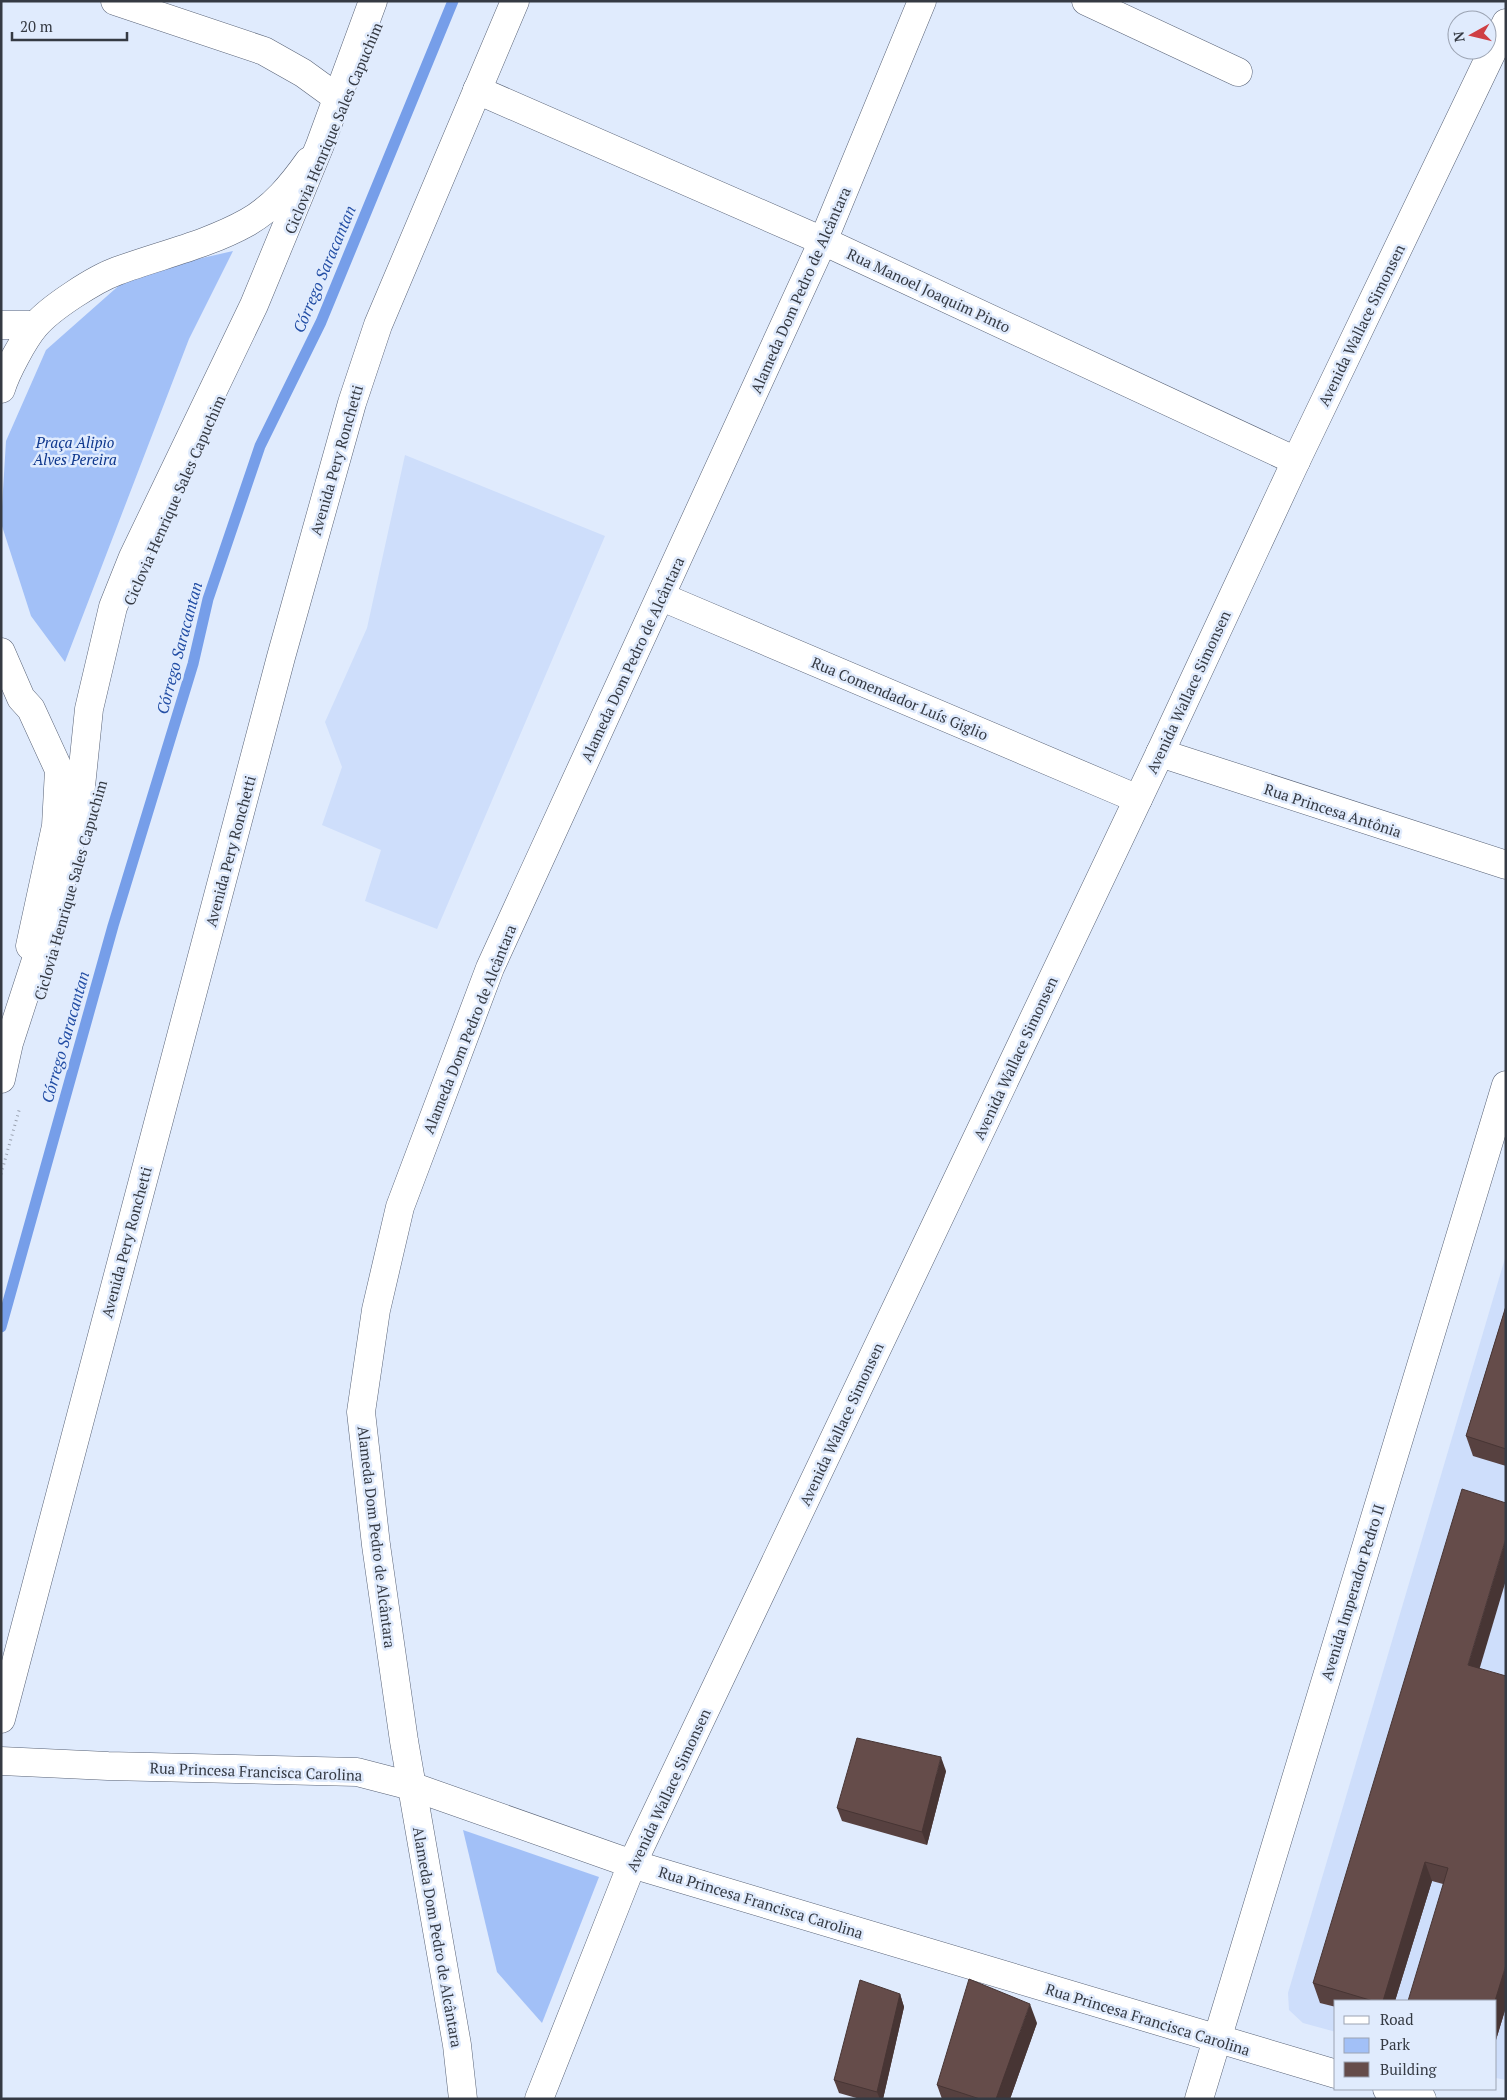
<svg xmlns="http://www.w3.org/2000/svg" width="1507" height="2100" font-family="'PT Serif',serif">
	<rect width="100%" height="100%" fill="#e0ebfd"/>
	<g fill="#cedefb">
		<path d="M405,455L605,536L437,929L365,901L381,850L322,825L342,767L325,722L367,628Z"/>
		<path d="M1506,1255V2080L1496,2078V2001H1336V2032L1303,2023L1289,2010L1288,1993Z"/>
	</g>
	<g fill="#a2c0f7">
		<path d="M233,251L189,339L65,662L31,616L1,523L6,441L46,350L132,274Z"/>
		<path d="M463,1830L599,1877L542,2023L497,1972Z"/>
	</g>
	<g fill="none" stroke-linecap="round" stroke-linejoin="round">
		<path stroke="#769ee9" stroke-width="11" d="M1,1327L113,926L193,664L208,599L260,446L321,322L453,1"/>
		<defs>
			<g id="minor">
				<path d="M115,1L264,51L303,73L336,97"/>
				<path d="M1086,1L1238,72"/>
				<path d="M477,90L823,241L1296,461"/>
				<path d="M1,325H35"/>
				<path d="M1,389C6,372 24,339 35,326C50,308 95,279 117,271C160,255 207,245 248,222C274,207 292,185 309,161"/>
				<path d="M662,597L1138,799"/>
				<path d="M1,652L21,698L31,709L59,770L56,826L30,946"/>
				<path d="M1160,753L1506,865"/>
				<path d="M1,1761L108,1766L357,1772L411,1786L632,1864L1336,2074"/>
				<path d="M1387,2089L1422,2099"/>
				<path d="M463,2099L457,2045L404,1741L376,1545L361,1412L376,1310L400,1207L490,968L823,241L922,1"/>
				<path d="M539,2099L632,1864L1160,753L1296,461L1506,23"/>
				<path d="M1199,2099L1506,1085"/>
			</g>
			<g id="major">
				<path d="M1,1079L9,1043L62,880L80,796L89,709L113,607L133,557L254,305L320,145L373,1"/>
				<path d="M1,1719L281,657L352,403L378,325L515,1"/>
			</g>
		</defs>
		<use href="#minor" stroke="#586276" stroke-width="29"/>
		<use href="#major" stroke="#586276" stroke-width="29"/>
		<path stroke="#99a1af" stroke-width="3" stroke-dasharray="1 4" stroke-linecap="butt" d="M1,1174L20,1107"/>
		<use href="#minor" stroke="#fff" stroke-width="28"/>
		<use href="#major" stroke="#fff" stroke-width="28"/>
	</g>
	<g fill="#574140">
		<path d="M1506,1306V1466L1473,1456L1466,1436Z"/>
		<path d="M1480,1668L1506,2007L1496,2040V2001L1443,1884L1432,1881L1395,2001H1336V2007L1320,2003L1313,1983Z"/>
		<path d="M946,1771L927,1845L842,1821L837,1808Z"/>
		<path d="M900,1994L904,2007L883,2099H860L839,2093L834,2080Z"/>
		<path d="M1037,2023L1010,2099H942L937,2085Z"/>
	</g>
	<g fill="#473534">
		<path d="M1506,1538V1580L1475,1684L1468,1665Z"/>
		<path d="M941,1757L946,1771L927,1845L922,1832Z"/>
		<path d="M1425,1862L1432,1881L1395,2001H1383Z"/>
		<path d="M1506,1965V2007L1496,2040V2001H1495Z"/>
		<path d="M900,1994L904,2007L883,2099H880L877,2092Z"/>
		<path d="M1030,2004L1037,2023L1010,2099H996Z"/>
	</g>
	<g fill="#654c4a" stroke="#473534">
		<path d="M1506,1306V1449L1466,1436Z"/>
		<path d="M1462,1489L1506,1503V1538L1468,1665L1506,1676V1965L1495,2001H1408L1448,1868L1425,1862L1383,2001H1373L1313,1983Z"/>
		<path d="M857,1738L941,1757L922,1832L837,1808Z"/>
		<path d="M969,1979L1030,2004L996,2099H980L937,2085Z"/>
		<path d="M860,1980L900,1994L877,2092L834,2080Z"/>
	</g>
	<g text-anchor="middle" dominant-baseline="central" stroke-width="5" stroke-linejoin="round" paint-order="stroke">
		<g font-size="15" fill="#353a43" stroke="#e0ebfd">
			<text transform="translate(333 128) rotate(-67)">Ciclovia Henrique Sales Capuchim</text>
			<text transform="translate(800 290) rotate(-66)">Alameda Dom Pedro de Alcântara</text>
			<text transform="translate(929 290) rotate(25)">Rua Manoel Joaquim Pinto</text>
			<text transform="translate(1361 325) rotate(-64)">Avenida Wallace Simonsen</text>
			<text transform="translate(336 460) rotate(-74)">Avenida Pery Ronchetti</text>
			<text transform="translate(174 500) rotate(-66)">Ciclovia Henrique Sales Capuchim</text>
			<text transform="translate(632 659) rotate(-65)">Alameda Dom Pedro de Alcântara</text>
			<text transform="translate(1188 692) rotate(-65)">Avenida Wallace Simonsen</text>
			<text transform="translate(900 698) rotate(23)">Rua Comendador Luís Giglio</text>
			<text transform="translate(1333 810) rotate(18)">Rua Princesa Antônia</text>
			<text transform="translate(230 851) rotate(-75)">Avenida Pery Ronchetti</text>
			<text transform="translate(70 890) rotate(-74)">Ciclovia Henrique Sales Capuchim</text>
			<text transform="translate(469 1029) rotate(-68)">Alameda Dom Pedro de Alcântara</text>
			<text transform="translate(1015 1058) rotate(-65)">Avenida Wallace Simonsen</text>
			<text transform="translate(126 1242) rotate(-75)">Avenida Pery Ronchetti</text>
			<text transform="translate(841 1424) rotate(-65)">Avenida Wallace Simonsen</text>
			<text transform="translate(377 1537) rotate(83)">Alameda Dom Pedro de Alcântara</text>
			<text transform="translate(1352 1592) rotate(-73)">Avenida Imperador Pedro II</text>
			<text transform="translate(256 1771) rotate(2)">Rua Princesa Francisca Carolina</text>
			<text transform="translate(668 1790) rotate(-65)">Avenida Wallace Simonsen</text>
			<text transform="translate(761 1902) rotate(17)">Rua Princesa Francisca Carolina</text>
			<text transform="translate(438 1937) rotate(80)">Alameda Dom Pedro de Alcântara</text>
			<text transform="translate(1148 2019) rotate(17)">Rua Princesa Francisca Carolina</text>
		</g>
		<g font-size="15" font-style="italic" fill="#0e378d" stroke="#e0ebfd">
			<text x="75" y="442">Praça Alipio<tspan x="75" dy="17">Alves Pereira</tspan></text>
		</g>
		<g font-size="16" font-style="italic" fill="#234ea5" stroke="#e0ebfd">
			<text transform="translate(324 269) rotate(-67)">Córrego Saracantan</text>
			<text transform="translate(179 648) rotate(-75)">Córrego Saracantan</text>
			<text transform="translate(65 1037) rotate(-74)">Córrego Saracantan</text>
		</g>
	</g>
	<rect width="1507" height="2100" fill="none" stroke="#353a43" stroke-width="5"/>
	<rect x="1334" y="2000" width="162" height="90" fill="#e0ebfd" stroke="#9ca4b3"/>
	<rect x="1344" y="2016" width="25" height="8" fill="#ffffff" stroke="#9ca4b3"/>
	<text x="1380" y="2025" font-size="15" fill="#353a43">Road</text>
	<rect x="1344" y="2038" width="25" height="15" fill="#a2c0f7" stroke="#9ca4b3"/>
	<text x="1380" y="2050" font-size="15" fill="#353a43">Park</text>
	<rect x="1344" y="2062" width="25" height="15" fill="#654c4a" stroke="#9ca4b3"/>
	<text x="1380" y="2075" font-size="15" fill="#353a43">Building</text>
	<g transform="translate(1472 35) rotate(262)"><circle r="24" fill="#e0ebfd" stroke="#9ca4b3"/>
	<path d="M0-4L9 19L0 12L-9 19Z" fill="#cf3f44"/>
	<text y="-8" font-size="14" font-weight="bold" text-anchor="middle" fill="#353a43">N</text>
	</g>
	<path d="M12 32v8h115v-8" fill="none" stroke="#353a43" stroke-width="2.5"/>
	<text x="20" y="32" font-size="15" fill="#353a43" stroke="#e0ebfd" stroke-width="4" paint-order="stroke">20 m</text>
</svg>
